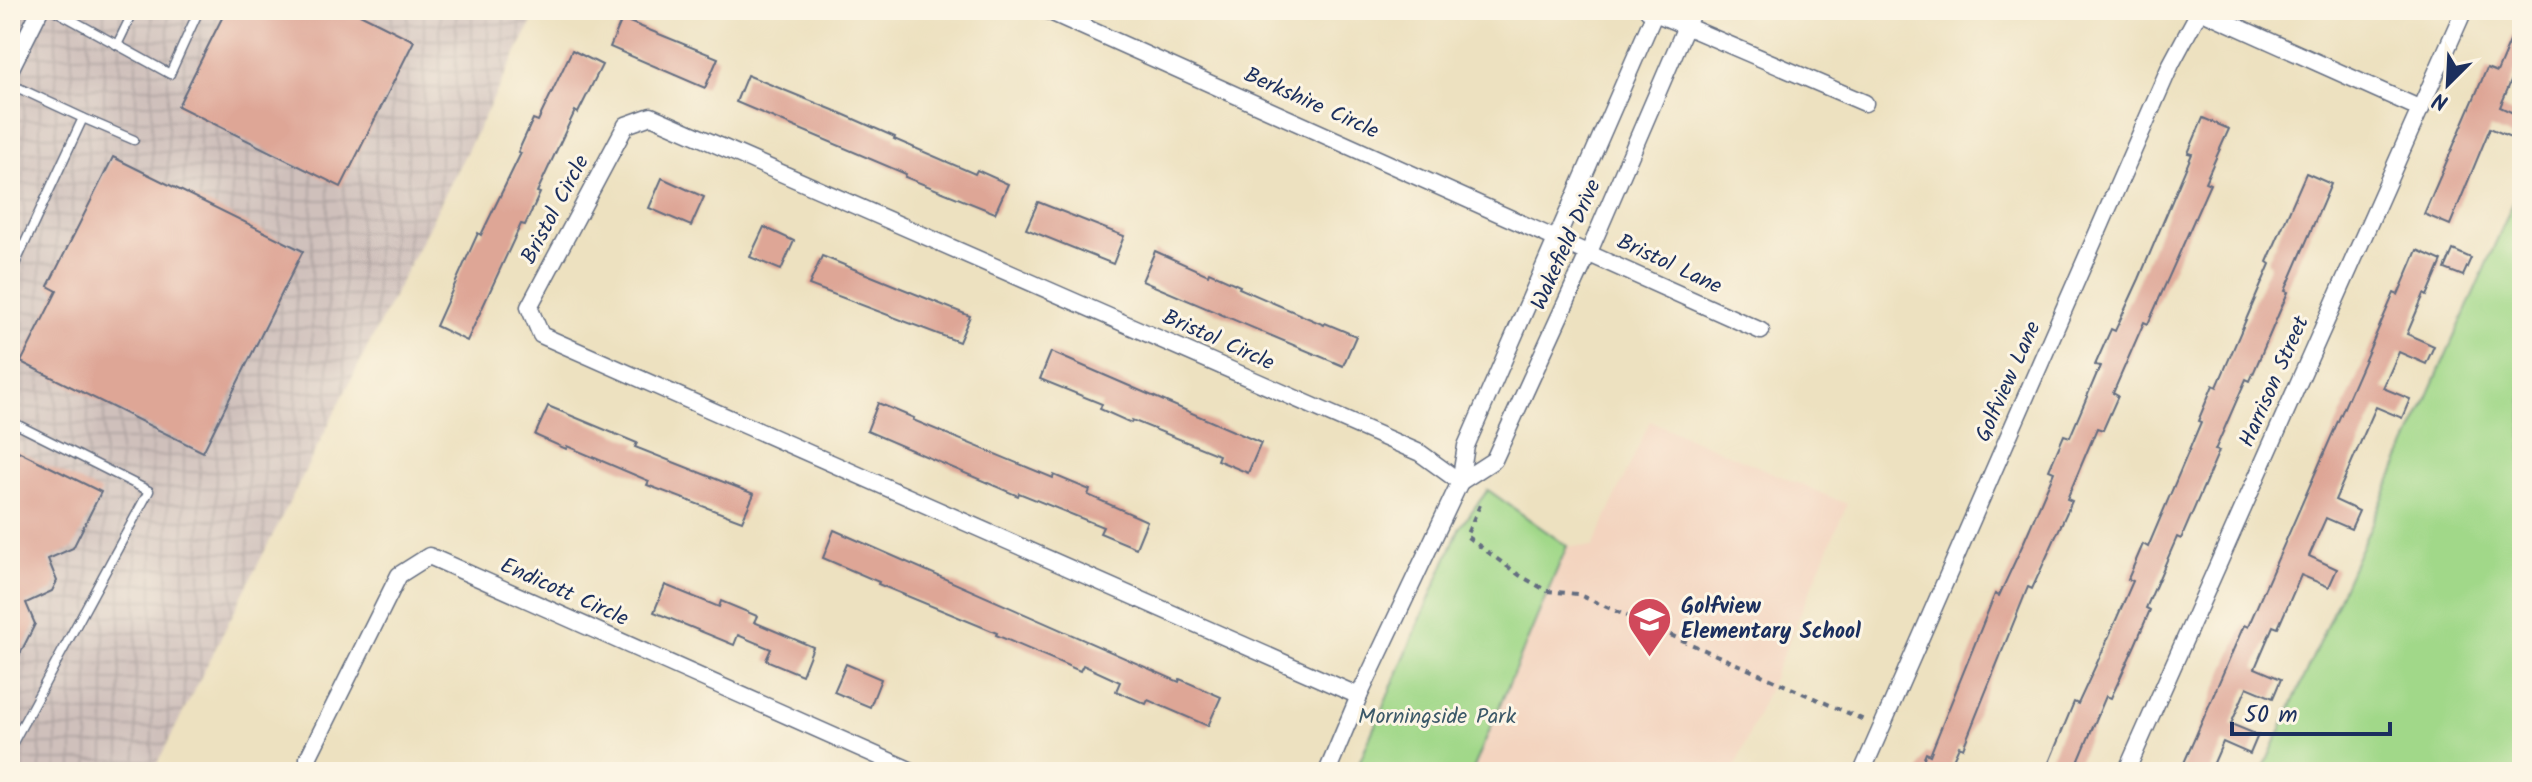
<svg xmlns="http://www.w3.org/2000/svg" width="2532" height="782" font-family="Kalam,sans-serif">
	<defs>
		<pattern id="industrial-grid" width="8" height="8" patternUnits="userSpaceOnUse" patternTransform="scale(2)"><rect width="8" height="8" fill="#cfc0bb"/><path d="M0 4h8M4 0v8" fill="none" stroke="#b1a5a3"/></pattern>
	</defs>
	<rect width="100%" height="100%" fill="#fcf5e5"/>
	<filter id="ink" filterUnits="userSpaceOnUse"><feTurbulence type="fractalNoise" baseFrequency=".0125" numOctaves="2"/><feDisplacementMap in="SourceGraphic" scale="16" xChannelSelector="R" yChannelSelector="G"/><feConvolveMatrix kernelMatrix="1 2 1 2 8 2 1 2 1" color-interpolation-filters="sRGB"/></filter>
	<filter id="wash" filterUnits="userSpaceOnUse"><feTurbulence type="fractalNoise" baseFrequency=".006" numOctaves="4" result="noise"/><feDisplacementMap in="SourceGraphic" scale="32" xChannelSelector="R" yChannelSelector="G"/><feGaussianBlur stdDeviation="1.8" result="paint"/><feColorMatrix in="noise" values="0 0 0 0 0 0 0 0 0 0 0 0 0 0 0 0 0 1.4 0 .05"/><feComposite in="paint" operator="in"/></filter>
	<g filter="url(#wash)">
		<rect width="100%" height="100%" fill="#ede1c0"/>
		<path fill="#f3d4bf" d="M1650,421L1847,504L1733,772H1472L1567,546L1593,547Z"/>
		<path fill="url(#industrial-grid)" d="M10,10H538L153,772H10Z"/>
		<g fill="#a1d889" stroke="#5e8474" stroke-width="2">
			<path d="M2522,183V772H2262Z"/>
			<path d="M1488,490L1567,546L1472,772H1355L1460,527Z"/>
		</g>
		<g id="blocks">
			<g fill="#dea696">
				<path d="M226,10H352L414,41L341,187L178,106Z"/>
				<path d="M2522,13V56L2500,107L2522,117V142L2490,128L2450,225L2424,214L2487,68L2497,72Z"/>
				<path d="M622,19L718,58L705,88L610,47Z"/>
				<path d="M572,50L602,65L578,113L575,111L537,192L540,193L525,225L521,224L467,341L436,326L478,233L481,235L521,153L518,152L533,119L538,121Z"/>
				<path d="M747,75L838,112L895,137L894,139L975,174L977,170L1008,184L995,213L905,177L906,174L736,102Z"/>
				<path d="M2203,118L2229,129L2205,182L2210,184L2148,324L2144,322L2113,393L2118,396L2103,430L2097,428L2067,499L2072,501L2032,589L2028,587L1963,748L1959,746L1951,764L1970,772H1918L1926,753L1930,755L1995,594L1999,596L2023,544L2054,472L2049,470L2064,435L2070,437L2100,366L2095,365L2111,329L2115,331L2139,279L2192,154L2188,153Z"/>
				<path d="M113,157L303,251L203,452L21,362L57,291L48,286Z"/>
				<path d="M2306,173L2331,184L2285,291L2288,292L2250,381L2246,379L2215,450L2219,451L2181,539L2177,537L2146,608L2150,610L2135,645L2111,698L2106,696L2074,772H2045L2074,702L2078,704L2102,652L2133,581L2128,579L2143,544L2148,547L2201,422L2198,421L2213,385L2217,387L2270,264L2267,262Z"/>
				<path d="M662,178L704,197L691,226L649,208Z"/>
				<path d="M1038,202L1124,236L1113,264L1026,229Z"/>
				<path d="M764,227L794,241L781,270L750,257Z"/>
				<path d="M2417,250L2442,261L2427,296L2424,294L2407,334L2434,346L2426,364L2399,352L2383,388L2410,399L2402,418L2376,407L2335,500L2359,511L2351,529L2326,518L2309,556L2337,569L2329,587L2301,575L2278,628L2273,626L2255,668L2281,679L2273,698L2247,687L2231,724L2258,735L2250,754L2223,742L2210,772H2180L2244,625L2248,627L2394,293L2398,295Z"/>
				<path d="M2453,250L2471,258L2463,276L2445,269Z"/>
				<path d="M1155,251L1208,275L1209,272L1240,286L1239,288L1324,325L1325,323L1356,336L1343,366L1142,281Z"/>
				<path d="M822,256L970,316L959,342L809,285Z"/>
				<path d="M1051,352L1261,443L1248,473L1217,460L1219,455L1132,420L1131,423L1100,409L1102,404L1040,379Z"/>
				<path d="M878,403L914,418L913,420L1053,478L1054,475L1090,490L1088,495L1147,521L1136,548L1100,533L1103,527L1019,493L1018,496L867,431Z"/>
				<path d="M548,406L637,443L635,447L754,494L742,521L647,485L649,481L567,446L566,449L535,435Z"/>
				<path d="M10,447L101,492L73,548L48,559L57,581L52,591L26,603L35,624L10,674Z"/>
				<path d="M834,530L1179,682L1180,679L1221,697L1208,726L1148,700L1146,704L1116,691L1120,682L1083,665L1080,671L996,635L997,633L878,584L879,582L823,558Z"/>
				<path d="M665,585L719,607L721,601L757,616L754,622L813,647L802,675L766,660L771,649L738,635L734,645L654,612Z"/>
				<path d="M846,664L881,679L870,707L834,692Z"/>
			</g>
		</g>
	</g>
	<g filter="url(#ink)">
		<use href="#blocks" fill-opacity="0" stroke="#646d80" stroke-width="2"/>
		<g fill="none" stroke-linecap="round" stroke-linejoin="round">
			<defs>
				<g id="lane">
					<path d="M54,10L170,74L199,10"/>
					<path d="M117,45L134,10"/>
					<path d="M10,84L83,118L10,275"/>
					<path d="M83,118L134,140"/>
					<path d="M10,421L149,491L10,748"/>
				</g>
				<g id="street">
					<path d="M1046,10L1761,331"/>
					<path d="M1648,10L1865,103"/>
					<path d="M2200,10L2421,109"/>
					<path d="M10,70L40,10"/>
					<path d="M1460,482L1494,460L1589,252L1693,10"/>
					<path d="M1359,696L541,335L529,307L626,125L651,116L1420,453L1460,482"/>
					<path d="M313,772L308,758L399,575L429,556L914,772"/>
					<path d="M1327,772L1359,696L1460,482L1466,446L1656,10"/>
					<path d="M1862,772L2171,64L2200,10"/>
					<path d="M2126,772L2464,10"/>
				</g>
			</defs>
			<use href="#lane" stroke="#646d80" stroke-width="11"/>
			<use href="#street" stroke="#646d80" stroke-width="19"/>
			<path stroke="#646d80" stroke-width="4" stroke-dasharray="6 6" stroke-linecap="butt" d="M1480,505L1466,536L1519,575L1547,591L1577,594L1864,720"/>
			<use href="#lane" stroke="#fff" stroke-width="8"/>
			<use href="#street" stroke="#fff" stroke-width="16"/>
		</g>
	</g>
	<defs>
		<symbol id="school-pin" viewBox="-11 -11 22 30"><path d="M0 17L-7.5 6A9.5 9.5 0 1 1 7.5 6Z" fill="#d1495b" stroke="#fcf5e5"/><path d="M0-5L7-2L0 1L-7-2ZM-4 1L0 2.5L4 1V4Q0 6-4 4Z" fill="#fff"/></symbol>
	</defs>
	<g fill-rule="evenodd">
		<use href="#school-pin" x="1624" y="594" width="51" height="69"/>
	</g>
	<g text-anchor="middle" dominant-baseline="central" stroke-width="6" stroke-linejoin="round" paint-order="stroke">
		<g font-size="22" fill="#1b2f5e" stroke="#fcf5e5">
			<text transform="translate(1311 104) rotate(24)">Berkshire Circle</text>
			<text transform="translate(556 210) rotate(-62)">Bristol Circle</text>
			<text transform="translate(1567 245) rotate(-66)">Wakefield Drive</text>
			<text transform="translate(1669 265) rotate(25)">Bristol Lane</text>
			<text transform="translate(1218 341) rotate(24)">Bristol Circle</text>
			<text transform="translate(2009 382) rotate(-66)">Golfview Lane</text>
			<text transform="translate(2275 382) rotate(-66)">Harrison Street</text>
			<text transform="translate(564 593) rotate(24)">Endicott Circle</text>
		</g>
		<g font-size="22" font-weight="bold" fill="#1b2f5e" stroke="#fcf5e5" text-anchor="start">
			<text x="1681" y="607">Golfview<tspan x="1681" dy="25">Elementary School</tspan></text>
		</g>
		<g font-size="22" fill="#3c5969" stroke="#fcf5e5">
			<text x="1437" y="717">Morningside Park</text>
		</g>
	</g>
	<rect width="2532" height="782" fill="none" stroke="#fcf5e5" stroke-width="40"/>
	<g transform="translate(2448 84) rotate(204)" stroke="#fcf5e5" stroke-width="6" paint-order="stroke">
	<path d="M0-6L14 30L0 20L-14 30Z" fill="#1b2f5e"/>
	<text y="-12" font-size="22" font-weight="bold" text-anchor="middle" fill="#1b2f5e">N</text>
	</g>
	<path d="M2232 722v12h158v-12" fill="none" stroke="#1b2f5e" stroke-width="4"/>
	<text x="2244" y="722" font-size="24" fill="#1b2f5e" stroke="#fcf5e5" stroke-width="6" paint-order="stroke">50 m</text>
</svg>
